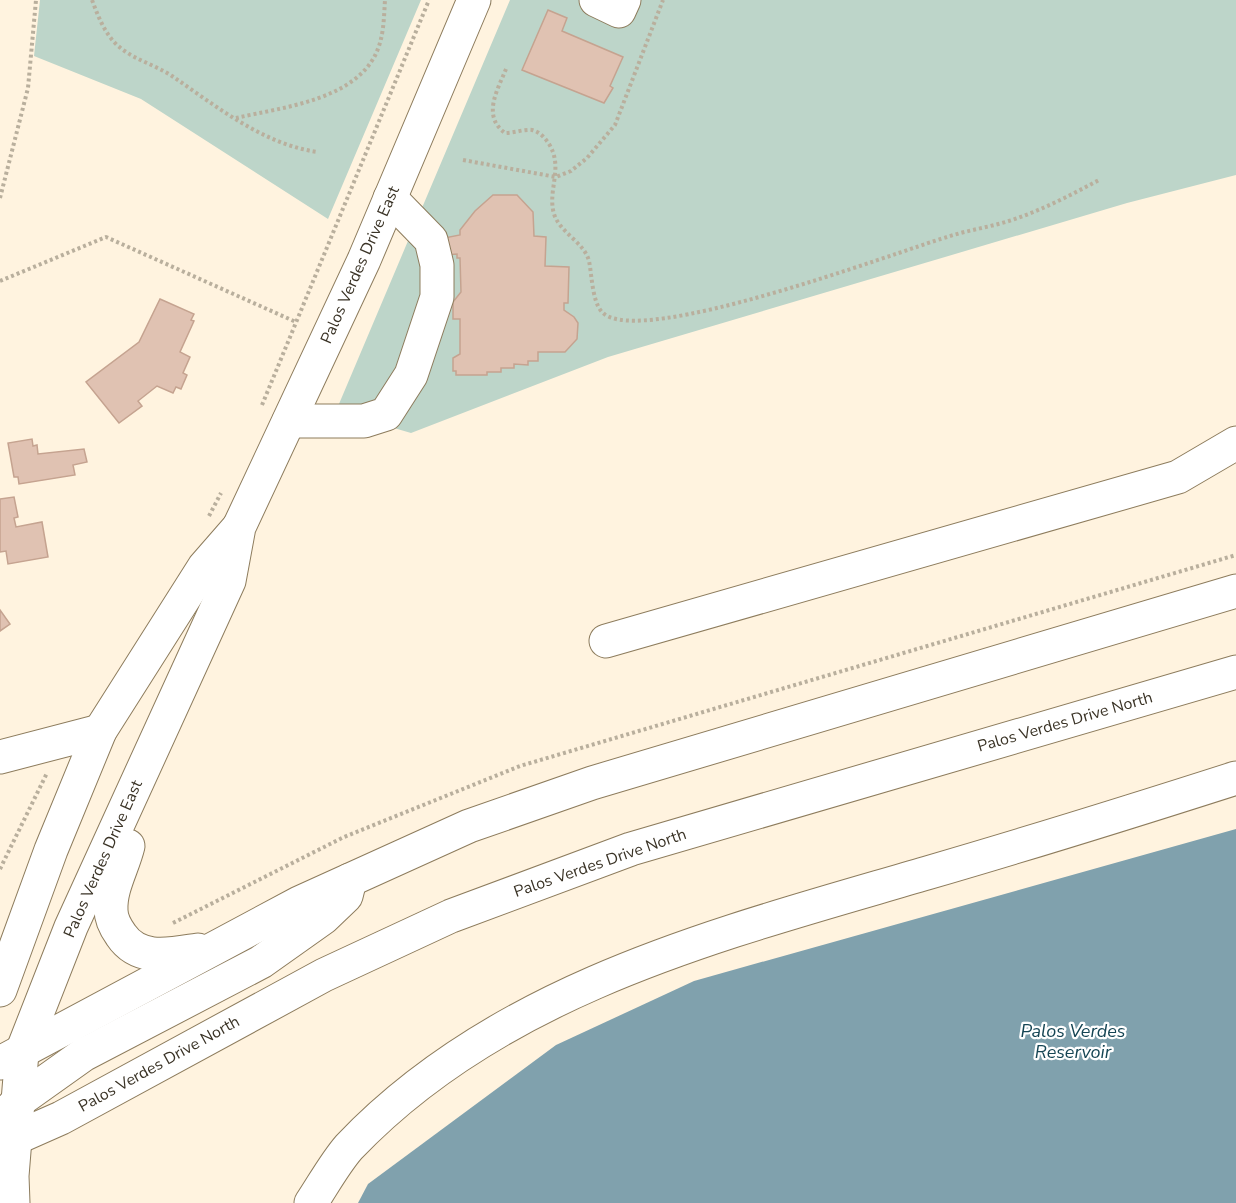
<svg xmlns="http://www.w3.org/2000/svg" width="1236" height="1203" font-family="'Nunito Sans',sans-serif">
	<rect width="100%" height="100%" fill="#fff3df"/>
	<g fill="#bdd5c9">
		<path d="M40,0H421L328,219L141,99L34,56Z"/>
		<path d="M510,0H1236V175L1127,203L608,357L411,433L336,411Z"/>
	</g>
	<path fill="#80a1ad" d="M1236,829V1203H358L368,1184L556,1045L694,981Z"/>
	<g fill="#e0c2b2" stroke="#c5a390" stroke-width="1.5">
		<path d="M548,10L567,18L562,31L623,57L610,86L613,88L604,103L522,70Z"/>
		<path d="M493,195H517L533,212L534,236L546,237L545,266L569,267L568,303H564V310L574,317L578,323L577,339L565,352H538V361H528V365L514,364V368H501V372H487V375H456V371H453V358L460,354V319H453V302L461,292L460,258H457V254L445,255L444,238L460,235V230L475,211Z"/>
		<path d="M160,299L194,314L191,320L194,321L180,352L190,357L183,373L187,375L181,389L176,387L173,393L157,386L138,401L142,406L119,423L86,382L139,342Z"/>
		<path d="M32,439L33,446L37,445L38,454L84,449L87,462L73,465L75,475L19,484L18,477H14L8,443Z"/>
		<path d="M14,497L18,517L14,518L16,527L42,522L48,557L8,564L6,551L0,552V499Z"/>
		<path d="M0,610L10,624L0,631Z"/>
	</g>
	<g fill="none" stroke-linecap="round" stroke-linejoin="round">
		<defs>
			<g id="minor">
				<path d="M596,0L619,11L624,0"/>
				<path d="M289,421H364L386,414L411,375L437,297V265L431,240L390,198"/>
				<path d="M606,641L1178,477L1236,443"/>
				<path d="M0,757L100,731"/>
				<path d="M311,1203C323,1185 335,1163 349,1147C501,987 723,933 927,873C1030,843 1133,811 1236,778"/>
			</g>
			<g id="major">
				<path d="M128,846C123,867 110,888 111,910C111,919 116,928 121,935C139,962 171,954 198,950"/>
				<path d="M0,990L51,850L100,731L204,567L238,528"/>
				<path d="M0,1063L299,903L469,826L592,783L1236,591"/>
				<path d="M8,1112L17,1102L83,1055L261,962L323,918L346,896L350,880"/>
				<path d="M0,1145L61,1118L324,975L451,916L631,849L1236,672"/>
				<path d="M13,1203L12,1176L22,1052L71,927L229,581L239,527L364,260L474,0"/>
			</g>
		</defs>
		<use href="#minor" stroke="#8d7c5d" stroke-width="35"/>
		<use href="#major" stroke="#8d7c5d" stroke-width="35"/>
		<g stroke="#b9af9d" stroke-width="4" stroke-dasharray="3 3" stroke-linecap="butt">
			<path d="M92,0C98,16 104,32 116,44C133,60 154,64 172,76C216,106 264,145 318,152"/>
			<path d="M506,69C497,91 482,116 505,133C514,133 524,129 532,130C540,132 545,138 549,144C564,168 547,190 554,214C560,233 584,242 589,261C592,275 592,303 603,313C641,348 894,253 947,237C968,230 991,227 1012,220C1042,210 1071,195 1099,180"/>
			<path d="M236,118C283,107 361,100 379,46C384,31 384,15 385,0"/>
			<path d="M463,160L556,177L571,171L587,158L615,125L663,0"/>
			<path d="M0,198L28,88L36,0"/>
			<path d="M0,281L106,237L296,322"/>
			<path d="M262,405L429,0"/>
			<path d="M209,516L221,493"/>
			<path d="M0,869L47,773"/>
			<path d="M173,923L344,837L520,766L1236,555"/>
		</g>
		<use href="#minor" stroke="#fff" stroke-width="33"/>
		<use href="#major" stroke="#fff" stroke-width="33"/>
	</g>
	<g text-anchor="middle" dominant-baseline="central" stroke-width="4.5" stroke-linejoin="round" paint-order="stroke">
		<g font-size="16" fill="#3a3326" stroke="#fff">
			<text transform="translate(360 265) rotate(-66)">Palos Verdes Drive East</text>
			<text transform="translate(1065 722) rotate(-16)">Palos Verdes Drive North</text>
			<text transform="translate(103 859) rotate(-66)">Palos Verdes Drive East</text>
			<text transform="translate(600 863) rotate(-19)">Palos Verdes Drive North</text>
			<text transform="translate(159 1064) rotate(-29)">Palos Verdes Drive North</text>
		</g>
		<g font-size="18" font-style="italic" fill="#154554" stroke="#fff">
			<text x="1073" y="1031">Palos Verdes<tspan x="1073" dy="21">Reservoir</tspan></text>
		</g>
	</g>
</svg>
